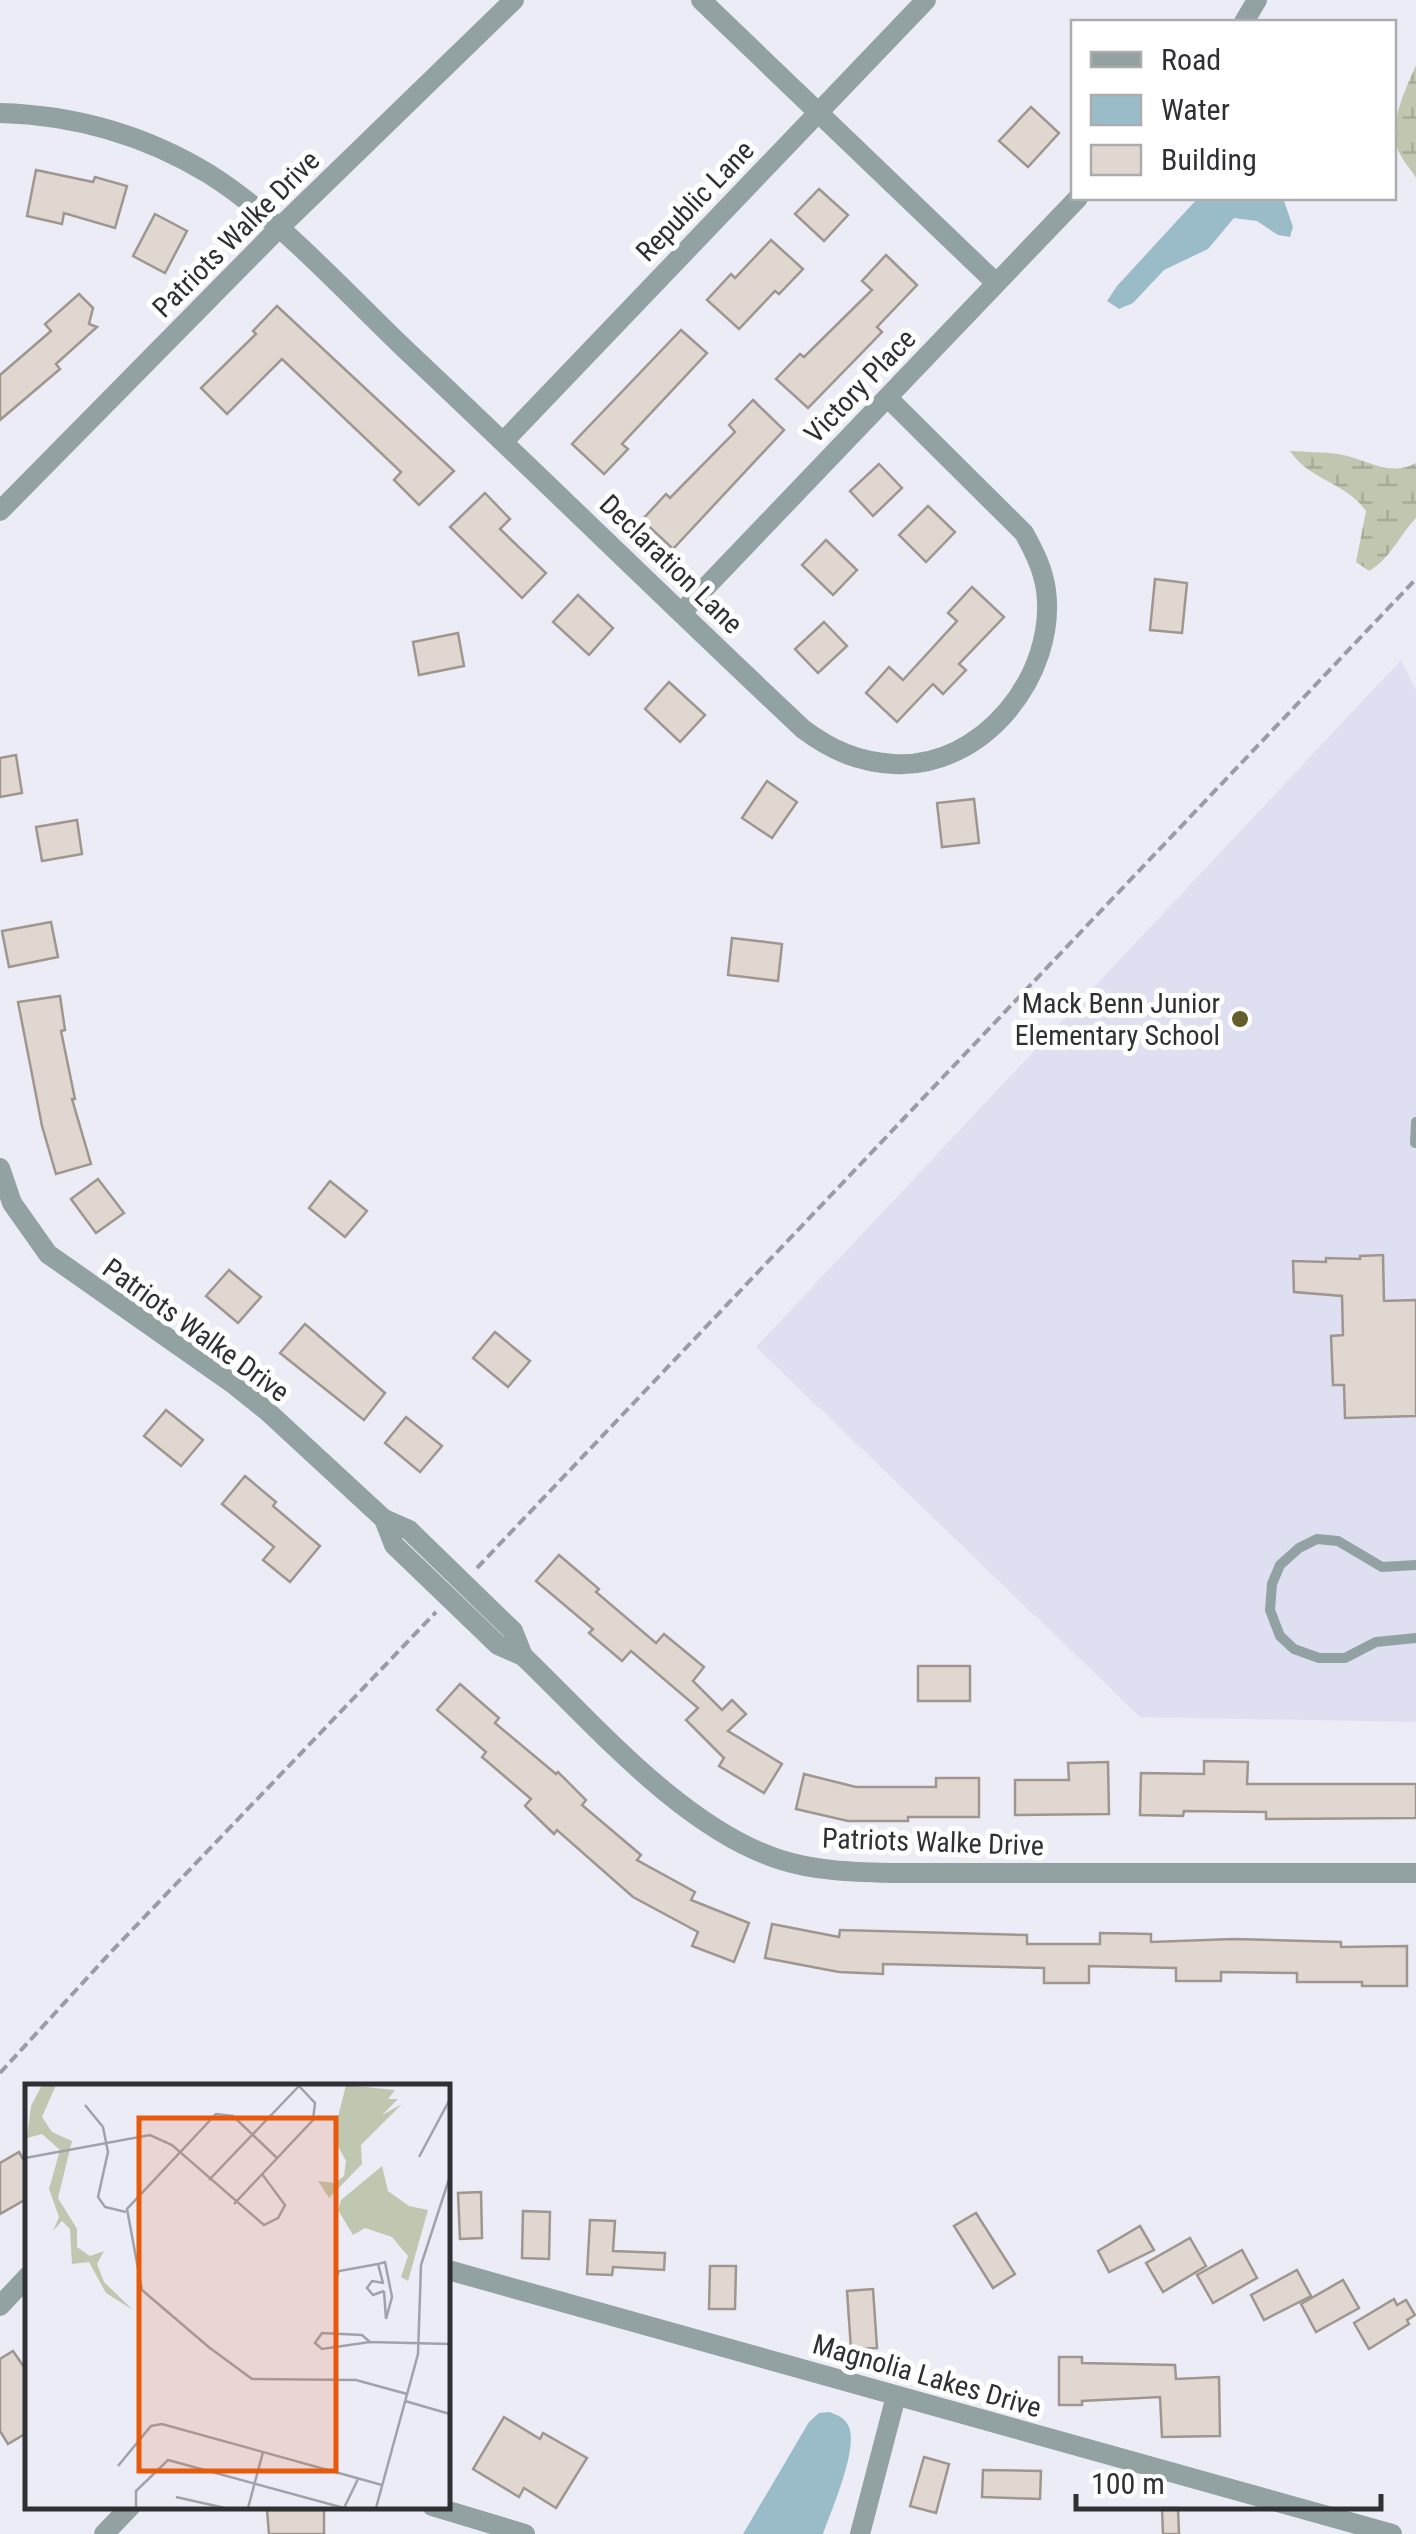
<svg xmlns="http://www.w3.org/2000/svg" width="1416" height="2534" font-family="'Roboto Condensed',sans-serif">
	<defs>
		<pattern id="wetland-marsh" width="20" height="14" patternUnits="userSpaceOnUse" patternTransform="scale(2.5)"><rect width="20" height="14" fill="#bfc7b0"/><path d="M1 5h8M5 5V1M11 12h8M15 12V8" fill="none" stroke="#a4ab98"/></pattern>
	</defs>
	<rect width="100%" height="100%" fill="#ececf7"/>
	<path fill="#dedff1" d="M1401,660L1416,690V1722L1140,1717L756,1347Z"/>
	<g fill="url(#wetland-marsh)">
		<path d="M1416,65V178C1411,169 1402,160 1398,150C1388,123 1406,89 1416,65Z"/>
		<path d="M1290,451C1306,452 1323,452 1338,454C1365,458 1389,478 1416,463V518C1399,536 1390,559 1369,571L1356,562L1366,511C1347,483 1309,480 1290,451Z"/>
	</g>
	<g fill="#9abcc9">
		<path d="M1198,198H1283L1293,227L1290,237L1278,235L1257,221L1234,218L1208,249L1164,270L1133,303L1119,309L1107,301L1117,286Z"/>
		<path d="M829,2412C837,2415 844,2417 848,2425C860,2446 831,2511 823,2534H743L809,2422L819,2413Z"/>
	</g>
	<g fill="#e0d7d0" stroke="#9e968f" stroke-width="2.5">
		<path d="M1031,107L1059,133L1028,167L999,141Z"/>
		<path d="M36,170L93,182L95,177L127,186L115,228L64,213L62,224L27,216Z"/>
		<path d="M819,189L848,215L824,241L795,214Z"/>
		<path d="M155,214L187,231L165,273L133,256Z"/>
		<path d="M771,240L803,269L779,294L775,291L739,329L707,300L731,274L735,278Z"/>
		<path d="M886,255L917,285L877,327L882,332L808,408L776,379L800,354L804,357L872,290L862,281Z"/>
		<path d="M79,294L93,308L89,324L97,327L56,364L60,369L0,420V375L51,331L45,324Z"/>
		<path d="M277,306L454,471L419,505L394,480L401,472L282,359L227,414L201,388L256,334L253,331Z"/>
		<path d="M681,330L707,353L622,444L628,449L604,474L572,444Z"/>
		<path d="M753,400L784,430L673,549L642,520L666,494L670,498L735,432L729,425Z"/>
		<path d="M879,464L902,488L873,516L850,491Z"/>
		<path d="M485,493L510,519L500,529L546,573L522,598L450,527Z"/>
		<path d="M928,506L955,532L926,562L899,535Z"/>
		<path d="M826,540L857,570L833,595L802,565Z"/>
		<path d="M1155,579L1187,583L1182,633L1150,630Z"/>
		<path d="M972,587L1004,617L959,664L966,670L943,694L933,684L897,722L866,693L889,667L903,680L957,621L948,613Z"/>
		<path d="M578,595L613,628L589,655L553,622Z"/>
		<path d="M824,622L847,646L818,673L795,649Z"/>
		<path d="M458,633L464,666L419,675L413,642Z"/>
		<path d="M669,682L705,715L680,742L645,709Z"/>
		<path d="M16,755L22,793L0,797V758Z"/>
		<path d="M767,781L797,802L772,838L742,818Z"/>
		<path d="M974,799L979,843L942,847L937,803Z"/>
		<path d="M77,820L82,854L42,861L36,827Z"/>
		<path d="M51,922L58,957L9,967L2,931Z"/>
		<path d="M732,938L782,944L778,981L728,975Z"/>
		<path d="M60,996L65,1030L61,1031L75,1099H72L91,1164L56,1174L42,1126L18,1002Z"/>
		<path d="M98,1179L124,1213L96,1233L71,1199Z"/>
		<path d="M330,1181L367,1211L345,1237L309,1208Z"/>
		<path d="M1383,1255L1384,1301L1416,1300V1416L1345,1418L1344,1385H1333L1331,1336L1343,1335L1342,1296L1294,1292L1293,1261L1326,1262V1258L1360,1259V1256Z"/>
		<path d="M229,1270L261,1297L238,1323L206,1296Z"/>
		<path d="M305,1324L385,1393L364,1420L280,1353Z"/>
		<path d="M495,1332L530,1361L508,1387L473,1358Z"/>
		<path d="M166,1410L203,1440L181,1466L144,1436Z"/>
		<path d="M406,1417L442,1446L420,1472L385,1443Z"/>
		<path d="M245,1476L276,1502L273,1506L320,1546L290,1582L263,1560L274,1547L222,1504Z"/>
		<path d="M559,1555L599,1589L596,1592L656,1643L664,1634L704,1667L693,1681L722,1710L732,1700L746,1714L728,1731L782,1764L764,1793L719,1766L724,1758L686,1720L698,1708L631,1651L622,1661L589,1633L593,1629L536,1581Z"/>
		<rect x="918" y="1666" width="52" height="35"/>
		<path d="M460,1684L499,1718L495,1723L556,1774L558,1772L586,1800L582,1805L641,1855L637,1860L695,1892L691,1900L749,1923L734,1962L692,1946L698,1932L633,1897L557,1830L554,1834L525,1806L531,1799L482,1757L486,1752L437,1710Z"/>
		<path d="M1204,1761L1248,1762L1247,1784H1416V1818L1266,1819V1812L1184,1811L1183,1816L1140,1815L1141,1773L1204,1774Z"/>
		<path d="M1108,1762L1109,1814L1015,1815V1780H1069L1068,1763Z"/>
		<path d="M804,1774L856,1787H936V1778H979V1817H908V1821H848L796,1809Z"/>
		<path d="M772,1924L839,1937L840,1930L1027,1935V1944H1100V1933L1151,1934V1942L1233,1939L1341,1942V1947L1407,1946V1986H1362V1982H1297V1973L1221,1972V1981H1176V1968L1089,1966V1983H1044V1968L883,1964V1974L839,1972L765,1958Z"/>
		<path d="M19,2152L28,2167V2198L0,2214V2163Z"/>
		<path d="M481,2192L482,2238L460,2239L458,2193Z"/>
		<path d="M523,2211L550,2212L549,2259L522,2258Z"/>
		<path d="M976,2213L1015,2274L993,2288L954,2226Z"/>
		<path d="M590,2220L615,2221L613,2251L665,2253L664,2270L613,2267L612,2275L587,2274Z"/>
		<path d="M1140,2226L1154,2250L1109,2272L1098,2251Z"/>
		<path d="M1190,2238L1206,2266L1163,2292L1146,2263Z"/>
		<path d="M1242,2250L1257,2278L1213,2303L1197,2275Z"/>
		<path d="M710,2266H736L735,2309H709Z"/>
		<path d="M1297,2270L1311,2296L1264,2320L1251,2295Z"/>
		<path d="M1343,2280L1359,2308L1316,2332L1301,2304Z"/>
		<path d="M873,2289L877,2348L851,2349L847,2291Z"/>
		<path d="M1394,2299L1397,2305L1406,2300L1415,2315L1407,2320L1409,2324L1369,2349L1354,2323Z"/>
		<path d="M13,2351L28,2373V2432L8,2444L0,2431V2359Z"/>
		<path d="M1059,2357H1082V2363L1175,2365L1176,2379L1219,2377L1220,2436L1162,2437L1160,2397L1082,2401V2405H1059Z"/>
		<path d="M504,2417L540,2439L543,2433L587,2458L556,2508L524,2488L519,2497L473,2469Z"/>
		<path d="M924,2457L949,2464L936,2513L910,2506Z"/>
		<path d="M983,2470L1041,2471L1040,2499L982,2497Z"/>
		<path d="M1162,2508H1178L1179,2534H1163Z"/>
		<path d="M267,2510H324V2534H269Z"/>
	</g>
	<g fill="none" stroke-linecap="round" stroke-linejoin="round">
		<g stroke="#9b9ba3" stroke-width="4" stroke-dasharray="10 5" stroke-linecap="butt">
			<path d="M477,1568L1416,579"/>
			<path d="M0,2073L111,1952L436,1612"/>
		</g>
		<g stroke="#92a2a3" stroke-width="10">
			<path d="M1415,1143L1416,1122"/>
			<path d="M1416,1565L1382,1567L1338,1541L1317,1539L1299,1548L1280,1565L1272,1584L1270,1610L1280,1636L1294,1649L1319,1658H1345L1376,1642L1416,1638"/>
		</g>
		<g stroke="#92a2a3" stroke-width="20">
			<path d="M701,0L996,283"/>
			<path d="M1244,22L1257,0"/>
			<path d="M0,113C74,115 145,135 209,174C279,218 347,294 407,351C540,476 670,604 803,729C831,750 858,762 894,764C983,769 1057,675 1046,590C1043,569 1034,551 1024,533L888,398"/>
			<path d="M504,441L926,0"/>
			<path d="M0,511L278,229L514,0"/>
			<path d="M682,612L1078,198"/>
			<path d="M0,1168L12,1203L48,1254L232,1383L267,1411L384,1519L409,1530L513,1631L523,1656"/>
			<path d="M384,1519L394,1545L498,1645L523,1656C595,1725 682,1827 778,1859C814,1871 853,1872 891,1873H1416"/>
			<path d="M448,2270L1392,2534"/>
			<path d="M0,2306L28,2276"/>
			<path d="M432,2506L525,2534"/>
			<path d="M104,2534L131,2506"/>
			<path d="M860,2534L896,2396"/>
		</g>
	</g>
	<circle fill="#655e2a" stroke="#fff" stroke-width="4" cx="1240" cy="1019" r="10"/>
	<g text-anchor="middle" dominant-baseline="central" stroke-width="10" stroke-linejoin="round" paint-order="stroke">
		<g font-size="28" fill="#2f3033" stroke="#fff">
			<text transform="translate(695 201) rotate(-46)">Republic Lane</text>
			<text transform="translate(236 234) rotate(-45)">Patriots Walke Drive</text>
			<text transform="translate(860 386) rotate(-46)">Victory Place</text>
			<text transform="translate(671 564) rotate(44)">Declaration Lane</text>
			<text transform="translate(196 1330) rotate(36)">Patriots Walke Drive</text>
			<text transform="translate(933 1842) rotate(2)">Patriots Walke Drive</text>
			<text transform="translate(927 2376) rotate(16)">Magnolia Lakes Drive</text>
		</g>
		<g font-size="28" fill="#2f3033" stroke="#fff" text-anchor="end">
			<text x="1220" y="1003">Mack Benn Junior<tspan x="1220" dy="32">Elementary School</tspan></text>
		</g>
	</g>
	<g transform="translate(25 2084)">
		<rect width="425" height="425" fill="#ececf7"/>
		<path d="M17,1H31L17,33L27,48L47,57L33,114L52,145V163L65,172L79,167L72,180L79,198L108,226L81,209L64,178L47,180L45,145L37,137L28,147L34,133L24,105L35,66L17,50L2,54L6,22ZM321,1L370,6L363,15H373L357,31L377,20L336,61L337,80L304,114L293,97L310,99L319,92L321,77L308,53ZM357,82L363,107L384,122L403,126L383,197L376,193L383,172L367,153L340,144L328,151L313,126L316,116Z" fill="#bfc7b0"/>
		<path fill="none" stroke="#a0a1a9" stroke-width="2.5" d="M60,21L78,43L83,68L73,113L80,123L101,128M394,73L425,15M0,74L125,51L147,61L239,141L253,134L260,121L237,90M184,96L274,2M209,120L288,36L290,19L274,2M311,194L314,187L353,180M358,199L353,180L360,178L367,213L361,235L359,207M359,207L348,211L342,204L347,197L359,199M345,258L337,251L297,249L290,259L297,265L345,258L425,260M185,264L227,295L331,296L382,310M186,265L117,206L102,125L191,30L208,32L252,74M380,317L425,330M93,382L126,342L137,340L357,401M151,413L200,424M111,424V407L143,376L319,424L333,395M223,424L238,368M351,424L393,270L396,181L425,92"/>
		<path fill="#e8590c" fill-opacity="0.15" stroke="#e8590c" stroke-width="5" d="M114,34H311V387H114Z"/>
		<rect width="425" height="425" fill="none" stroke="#2f3033" stroke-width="5"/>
	</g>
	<rect x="1071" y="20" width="325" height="180" fill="#ffffff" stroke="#acacad" stroke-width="2.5"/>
	<rect x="1091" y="52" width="50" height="15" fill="#92a2a3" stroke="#acacad" stroke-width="2.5"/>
	<text x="1161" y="70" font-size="30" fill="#2f3033">Road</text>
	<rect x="1091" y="95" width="50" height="30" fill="#9abcc9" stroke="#acacad" stroke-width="2.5"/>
	<text x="1161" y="120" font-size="30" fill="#2f3033">Water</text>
	<rect x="1091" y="145" width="50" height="30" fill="#e0d7d0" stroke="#acacad" stroke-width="2.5"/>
	<text x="1161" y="170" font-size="30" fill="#2f3033">Building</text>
	<path d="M1076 2494v15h305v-15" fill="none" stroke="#2f3033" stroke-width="5"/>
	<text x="1091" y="2494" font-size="30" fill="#2f3033" stroke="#ffffff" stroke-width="8" paint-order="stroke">100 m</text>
</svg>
